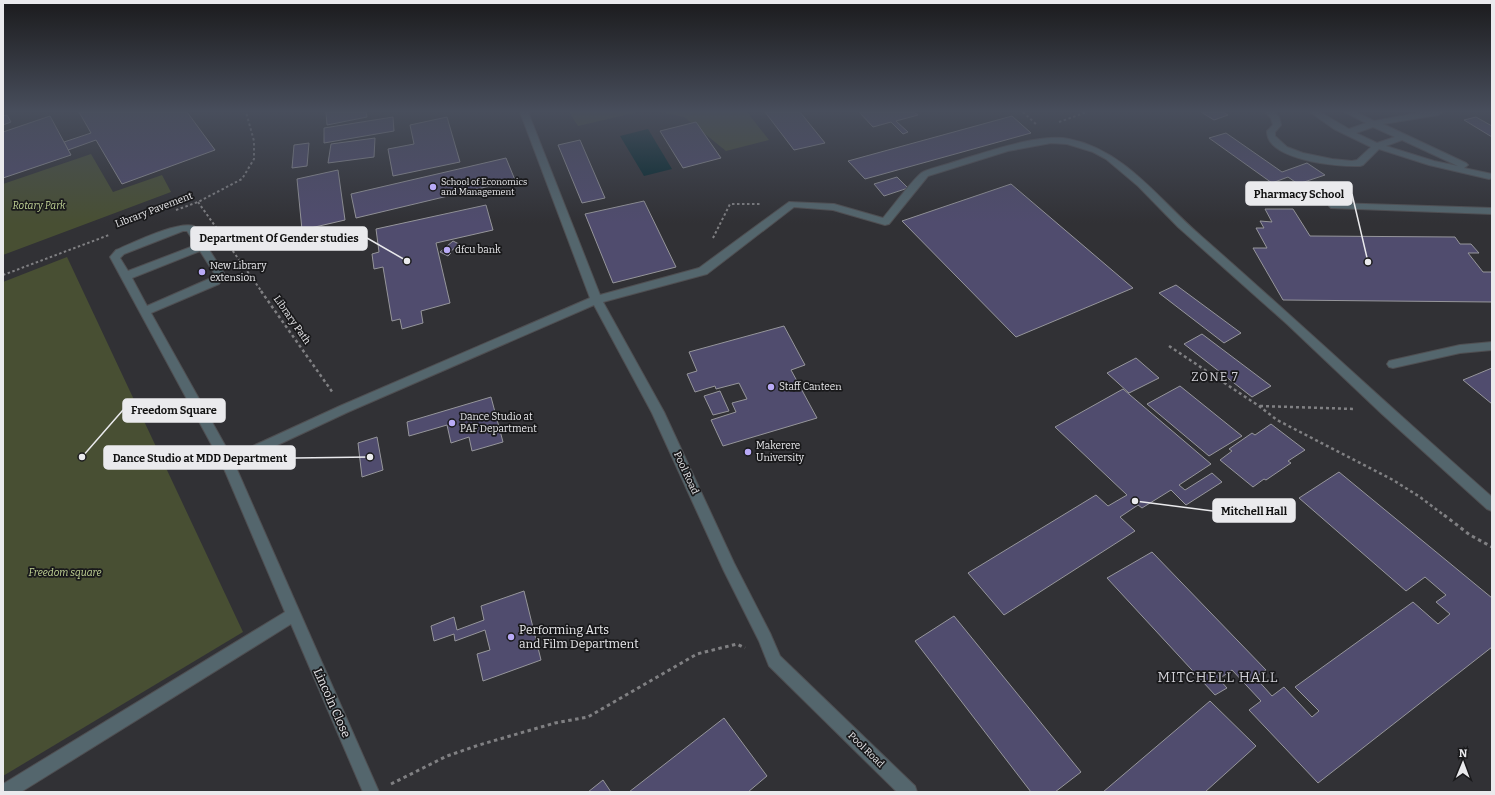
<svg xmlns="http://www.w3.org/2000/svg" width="1495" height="795" font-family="Bitter,serif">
	<rect width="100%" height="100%" fill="#313135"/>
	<g fill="#484f33">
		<path d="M569,112H638L578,126Z"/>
		<path d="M661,112H747L769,140L726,151L684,117Z"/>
		<path d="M91,154L113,192L162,175L171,192L3,255V184Z"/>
		<path d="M67,257L243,632L3,776V282Z"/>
	</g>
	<path fill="#00262b" d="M648,129L672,169L644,176L620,136Z"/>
	<g fill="#504c6e" stroke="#96969b">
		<path d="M79,112H187L215,150L122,184L96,140L68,150L64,142L91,133Z"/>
		<path d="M326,112H366L367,117L327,125Z"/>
		<path d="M765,112H800L825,143L794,150Z"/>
		<path d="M859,112H914L918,115L896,121L908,132L903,134L891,122L873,127Z"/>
		<path d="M1201,112H1223L1228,115L1214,120Z"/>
		<path d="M7,115L11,122L3,125V116Z"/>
		<path d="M50,116L71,155L3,178V132Z"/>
		<path d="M1012,116L1031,133L865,179L848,161Z"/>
		<path d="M393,117L394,131L324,143V128Z"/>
		<path d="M447,117L460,162L393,176L388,149L414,144L410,125Z"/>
		<path d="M1476,117L1492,126V137L1464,120Z"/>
		<path d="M696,122L721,158L683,168L660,131Z"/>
		<path d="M1226,133L1282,172L1307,163L1325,175L1298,184L1288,177L1272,183L1209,138Z"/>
		<path d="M375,138L374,157L328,163L331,144Z"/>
		<path d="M580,140L605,198L582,203L558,145Z"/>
		<path d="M309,143L307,166L292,168L294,145Z"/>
		<path d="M506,158L515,180L356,218L351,194Z"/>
		<path d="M338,170L345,220L302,230L297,179Z"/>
		<path d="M897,177L908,188L884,196L874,184Z"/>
		<path d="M1011,184L1133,288L1016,337L902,221Z"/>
		<path d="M644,201L676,267L613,283L585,214Z"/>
		<path d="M486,205L493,230L436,243L450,303L421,311L423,323L402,329L400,319L392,321L383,267L374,269L372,254L379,252L376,229Z"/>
		<path d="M1265,209H1293L1310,236L1455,237L1460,244H1471L1479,253H1468L1483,272H1492V302L1283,300L1253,248H1267L1256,228H1264L1260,221L1272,222Z"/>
		<path d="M453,241L459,244L449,253H451L448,256L440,252Z"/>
		<path d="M1176,285L1241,333L1224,343L1159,293Z"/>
		<path d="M784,326L805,365L791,370L817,418L723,446L711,420L736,412L732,403L747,399L739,383L716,389L715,386L695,392L687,374L697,371L689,352Z"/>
		<path d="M1202,334L1271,386L1252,397L1184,344Z"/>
		<path d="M1136,358L1159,378L1129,393L1107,373Z"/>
		<path d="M1492,368V404L1463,380Z"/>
		<path d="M1180,386L1242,436L1209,456L1147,404Z"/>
		<path d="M1123,389L1211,464L1179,485L1185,490L1212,473L1222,482L1186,505L1171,490L1142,508L1138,505L1120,517L1135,531L1004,615L968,573L1096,495L1108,506L1127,495L1055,427Z"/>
		<path d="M720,391L729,411L713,415L704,396Z"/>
		<path d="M491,397L503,442L472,451L469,437L451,443L447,425L409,436L407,422Z"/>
		<path d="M1271,424L1305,450L1288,461L1291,463L1266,480L1264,479L1253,487L1220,460L1232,451L1229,449L1252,433L1255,435Z"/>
		<path d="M377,437L383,470L362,477L358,443Z"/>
		<path d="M1339,472L1492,598V647L1318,783L1249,710L1261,701L1232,670L1219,679L1227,688L1215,695L1107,578L1152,552L1266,670L1255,677L1272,696L1284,687L1312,717L1319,711L1295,687L1413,602L1438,624L1450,614L1436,602L1446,595L1425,577L1406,591L1299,498Z"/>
		<path d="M524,591L541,660L483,681L477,654L490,650L485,630L455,641L454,634L434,641L431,626L454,617L457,630L484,620L481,606Z"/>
		<path d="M954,616L1081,772L1055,792H1031L915,641Z"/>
		<path d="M1210,701L1256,746L1205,792H1103Z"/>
		<path d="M724,718L767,776L748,792H629Z"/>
		<path d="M603,780L611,792H588Z"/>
	</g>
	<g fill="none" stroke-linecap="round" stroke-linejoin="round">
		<defs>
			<g id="lane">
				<path d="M520,112H528L600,295L699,268L789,202L834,204L883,218C890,210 916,175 923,172C933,167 946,165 957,161C986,152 1040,133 1069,139C1125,150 1160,201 1201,236C1299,322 1394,411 1492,497V511L1487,509L1382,414L1287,324L1178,227L1138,186L1106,159L1093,152L1067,144L1051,143L1008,151L928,176L889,224L885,225L833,210L794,207L707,274L603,302L664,412L734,563L770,633L780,656L915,786L917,792H897L769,666L759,641L724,571L652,413L594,305L348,412L235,465L379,792H363L291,624L21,792H3V784L285,612L222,464L110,257L116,250C133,243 177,221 194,226L224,273V277L219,284L151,313L231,456L340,406L590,298ZM183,231H187L196,245L128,271L120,258L124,254ZM200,251L214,273V276L211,278L147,306L132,278Z"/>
				<path d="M1265,112H1274L1279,117L1281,125L1275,132V136L1287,147L1303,153L1332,159L1352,161L1357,160L1371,147L1334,129L1310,112H1320L1349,129L1366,123L1345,112H1356L1374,121L1423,112H1442L1438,115L1383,124L1466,163L1468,165L1464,168L1492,174V178L1489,179L1429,165L1379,149L1363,165L1360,166C1338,167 1266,160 1267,131L1273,125L1271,118ZM1373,127L1395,137L1377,143L1356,133ZM1402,140L1458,166L1434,161L1386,146Z"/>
				<path d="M1334,203L1492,208V214L1331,208L1329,206L1331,204Z"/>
				<path d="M1492,342V350L1460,353L1393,368L1389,367L1387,364L1389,361L1393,360L1460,345Z"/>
			</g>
		</defs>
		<use href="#lane" stroke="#4f4f52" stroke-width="2"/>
		<g stroke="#808083" stroke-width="2" stroke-dasharray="2.5 2.5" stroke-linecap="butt">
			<path d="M1023,112L1037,125"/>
			<path d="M1059,122L1087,112"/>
			<path d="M198,202L262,292"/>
			<path d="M176,210L198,202L242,179L254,159V141L246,112"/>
			<path d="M713,238L730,204H760"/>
			<path d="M3,275L109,235"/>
		</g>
		<g stroke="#808083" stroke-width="2.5" stroke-dasharray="3 3" stroke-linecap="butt">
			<path d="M261,291L333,393"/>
			<path d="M1169,346L1259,406L1277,420L1393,480L1420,497L1445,516"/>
			<path d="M1260,406L1355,409"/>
		</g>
		<g stroke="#808083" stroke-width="3" stroke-dasharray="3.5 3.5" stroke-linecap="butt">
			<path d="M1444,515L1470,535L1492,547"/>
			<path d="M391,784L447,756L479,745L555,723L588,717L697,654L737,644L745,648"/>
		</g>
		<use href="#lane" fill="#54666d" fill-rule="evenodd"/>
	</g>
	<linearGradient id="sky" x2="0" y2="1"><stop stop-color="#1b1b1d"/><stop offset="0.5" stop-color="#484e5c"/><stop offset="1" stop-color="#484e5c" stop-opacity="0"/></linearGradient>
	<rect width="1495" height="223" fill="url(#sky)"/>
	<g fill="#b9aaf7" stroke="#19191b" stroke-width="1.5">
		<circle cx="433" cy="187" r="4"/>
		<circle cx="447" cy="250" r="4"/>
		<circle cx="202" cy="272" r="4"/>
		<circle cx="771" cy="387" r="4"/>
		<circle cx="452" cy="423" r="4"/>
		<circle cx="748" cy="452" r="4"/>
		<circle cx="511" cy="637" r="4"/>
	</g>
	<g text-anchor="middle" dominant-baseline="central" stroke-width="3.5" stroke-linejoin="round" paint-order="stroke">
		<g font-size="9" fill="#eaeaed" stroke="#19191b" text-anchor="start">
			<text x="441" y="182">School of Economics<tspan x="441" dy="10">and Management</tspan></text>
		</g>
		<g font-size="10" font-style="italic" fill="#c3d597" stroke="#19191b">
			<text x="39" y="206">Rotary Park</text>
			<text x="65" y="573">Freedom square</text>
		</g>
		<g font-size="10" fill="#eaeaed" stroke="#19191b">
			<text transform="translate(154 210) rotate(-21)">Library Pavement</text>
			<text transform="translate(292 320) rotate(55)">Library Path</text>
			<text transform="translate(686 473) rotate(65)">Pool Road</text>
			<text transform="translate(866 750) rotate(44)">Pool Road</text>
		</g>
		<g font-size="10" fill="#eaeaed" stroke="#19191b" text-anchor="start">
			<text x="455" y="250">dfcu bank</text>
			<text x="210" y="266">New Library<tspan x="210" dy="12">extension</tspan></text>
			<text x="779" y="387">Staff Canteen</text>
			<text x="460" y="417">Dance Studio at<tspan x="460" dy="12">PAF Department</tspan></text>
			<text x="756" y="446">Makerere<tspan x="756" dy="12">University</tspan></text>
		</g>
		<g font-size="12" letter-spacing="1" fill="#d1d0d6" stroke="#19191b">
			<text x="1215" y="377">ZONE 7</text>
		</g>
		<g font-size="12" fill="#eaeaed" stroke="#19191b" text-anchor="start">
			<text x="519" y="630">Performing Arts<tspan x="519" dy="14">and Film Department</tspan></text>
		</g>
		<g font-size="12" fill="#eaeaed" stroke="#19191b">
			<text transform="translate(332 703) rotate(66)">Lincoln Close</text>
		</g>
		<g font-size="14" letter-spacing="1" fill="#d1d0d6" stroke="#19191b">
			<text x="1218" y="677">MITCHELL HALL</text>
		</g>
	</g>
	<path fill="none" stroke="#eaeaed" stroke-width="1.5" d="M1368 262L1352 194M407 261L367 238M82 457L123 410M370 457L295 458M1135 501L1213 511"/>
	<g fill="#eaeaed" stroke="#19191b" stroke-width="1.5">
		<circle cx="1368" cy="262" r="4"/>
		<circle cx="407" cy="261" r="4"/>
		<circle cx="82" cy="457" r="4"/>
		<circle cx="370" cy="457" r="4"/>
		<circle cx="1135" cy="501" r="4"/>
	</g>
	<g fill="#eaeaed" stroke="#eaeaed" stroke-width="1.5">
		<rect x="1246" y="182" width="106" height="23" rx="4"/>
		<rect x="191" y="227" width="176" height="23" rx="4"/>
		<rect x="123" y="399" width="102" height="23" rx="4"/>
		<rect x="104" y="446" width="191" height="23" rx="4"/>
		<rect x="1213" y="499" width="82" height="23" rx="4"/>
	</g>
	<g font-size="11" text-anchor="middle" font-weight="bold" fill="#111">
		<text x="1299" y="198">Pharmacy School</text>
		<text x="279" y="242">Department Of Gender studies</text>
		<text x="174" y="414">Freedom Square</text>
		<text x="200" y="462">Dance Studio at MDD Department</text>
		<text x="1254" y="515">Mitchell Hall</text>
	</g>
	<rect width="1495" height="795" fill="none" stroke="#eaeaed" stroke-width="8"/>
	<g transform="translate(1463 763) rotate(1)" stroke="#19191b" stroke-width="3" paint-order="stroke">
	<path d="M0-3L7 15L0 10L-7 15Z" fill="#eaeaed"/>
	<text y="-6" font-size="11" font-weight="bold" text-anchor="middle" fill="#eaeaed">N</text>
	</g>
</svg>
